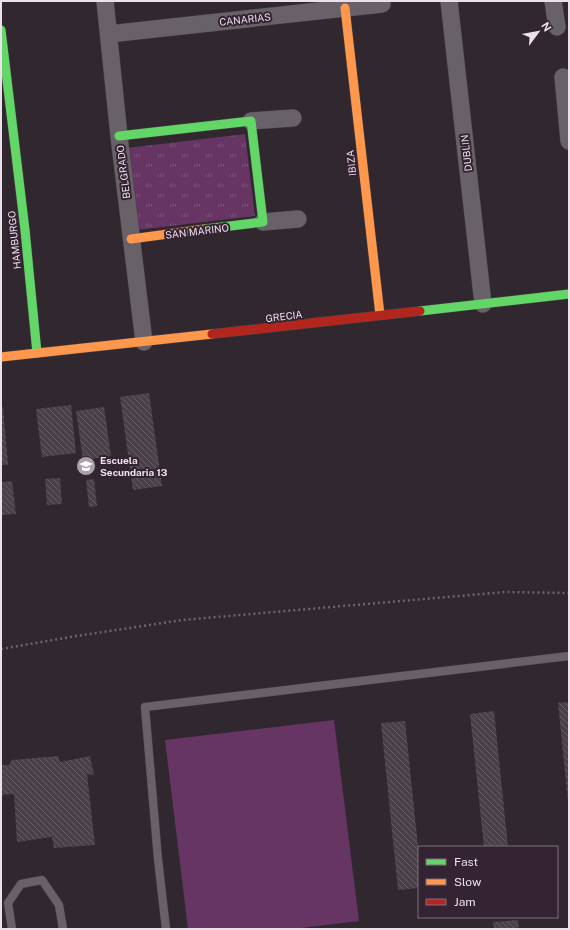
<svg xmlns="http://www.w3.org/2000/svg" width="570" height="930" font-family="'Public Sans',sans-serif">
	<defs>
		<pattern id="park-tufts" width="24" height="20" patternUnits="userSpaceOnUse"><rect width="24" height="20" fill="#673564"/><path d="M3 7l-1-3M5 7V3M7 7l1-3M15 17l-1-3M17 17v-4M19 17l1-3" fill="none" stroke="#7d527a"/></pattern>
		<pattern id="building-back-hatch" width="6" height="6" patternUnits="userSpaceOnUse"><rect width="6" height="6" fill="#4a4148"/><path d="M-1 5l2 2M0 0l6 6M5-1l2 2" fill="none" stroke="#645c63"/></pattern>
	</defs>
	<rect width="100%" height="100%" fill="#30272f"/>
	<path fill="url(#park-tufts)" d="M245,134L255,216L137,230L127,148Z"/>
	<path fill="#673564" d="M334,720L359,921L293,929H188L165,740Z"/>
	<g fill="url(#building-back-hatch)">
		<path d="M149,393L162,486L133,490L120,397Z"/>
		<path d="M71,405L76,453L42,457L36,409Z"/>
		<path d="M1,407H3L8,465H1Z"/>
		<path d="M104,407L111,456L83,460L76,411Z"/>
		<path d="M60,478L62,504L47,505L45,479Z"/>
		<path d="M94,479L97,506L89,507L86,480Z"/>
		<path d="M12,481L16,514L1,515V482Z"/>
		<path d="M569,702V802H568L558,703Z"/>
		<path d="M494,711L508,847H484L470,714Z"/>
		<path d="M405,721L419,856V888L398,890L381,723Z"/>
		<path d="M58,756L60,762L90,756L94,775L87,774L95,845L54,848L52,837L17,842L14,794L1,795V765H9L12,760Z"/>
		<path d="M518,920L519,929H494L493,922Z"/>
	</g>
	<g fill="none" stroke-linecap="round" stroke-linejoin="round">
		<defs>
			<g id="lane">
				<path d="M12,929L8,903L21,884L42,880L59,905L63,929"/>
				<path d="M166,929L158,859L145,707L569,656"/>
			</g>
			<g id="street">
				<path d="M105,1L119,136L144,342"/>
				<path d="M449,1L483,304"/>
				<path d="M553,1L557,27"/>
				<path d="M109,34L382,4"/>
				<path d="M563,77L569,141"/>
				<path d="M251,121L293,118"/>
				<path d="M263,222L298,219"/>
			</g>
			<g id="fast">
				<path d="M1,30L25,230L37,353"/>
				<path d="M119,136L251,121L263,222L205,229"/>
				<path d="M420,311L569,294"/>
			</g>
			<g id="slow">
				<path d="M345,8L380,315"/>
				<path d="M131,239L205,229"/>
				<path d="M1,357L212,334"/>
			</g>
			<path id="jam" d="M212,334L420,311"/>
		</defs>
		<use href="#lane" stroke="#4a4349" stroke-width="9"/>
		<use href="#street" stroke="#4a4349" stroke-width="18"/>
		<use href="#fast" stroke="#4a4349" stroke-width="10"/>
		<use href="#slow" stroke="#4a4349" stroke-width="10"/>
		<use href="#jam" stroke="#4a4349" stroke-width="10"/>
		<path stroke="#6c656a" stroke-width="2.5" stroke-dasharray="2 3" stroke-linecap="butt" d="M1,649L76,636L182,620L505,592L569,593"/>
		<use href="#lane" stroke="#686268" stroke-width="8"/>
		<use href="#street" stroke="#686268" stroke-width="17"/>
		<use href="#fast" stroke="#63d668" stroke-width="9"/>
		<use href="#slow" stroke="#ff974d" stroke-width="9"/>
		<use href="#jam" stroke="#b3261e" stroke-width="9"/>
	</g>
	<defs>
		<symbol id="school-disc" viewBox="-11 -11 22 22"><circle r="9.5" fill="#aaa0a9" stroke="#342332"/><path d="M0-5L7-2L0 1L-7-2ZM-4 1L0 2.5L4 1V4Q0 6-4 4Z" fill="#fff"/></symbol>
	</defs>
	<g fill-rule="evenodd">
		<use href="#school-disc" x="75" y="455" width="22" height="22"/>
	</g>
	<g text-anchor="middle" dominant-baseline="central" stroke-width="4" stroke-linejoin="round" paint-order="stroke">
		<g font-size="10" fill="#ece1ea" stroke="#342332">
			<text transform="translate(245 19) rotate(-6)">CANARIAS</text>
			<text transform="translate(466 153) rotate(-96)">DUBLIN</text>
			<text transform="translate(351 163) rotate(-96)">IBIZA</text>
			<text transform="translate(123 172) rotate(-97)">BELGRADO</text>
			<text transform="translate(197 231) rotate(-7)">SAN MARINO</text>
			<text transform="translate(14 240) rotate(-96)">HAMBURGO</text>
			<text transform="translate(284 316) rotate(-7)">GRECIA</text>
		</g>
		<g font-size="10" font-weight="bold" fill="#ece1ea" stroke="#342332" text-anchor="start">
			<text x="100" y="460">Escuela<tspan x="100" dy="12">Secundaria 13</tspan></text>
		</g>
	</g>
	<rect width="570" height="930" fill="none" stroke="#ece1ea" stroke-width="4"/>
	<rect x="418" y="846" width="140" height="72" fill="#342332" stroke="#7e6f7c"/>
	<rect x="426" y="859" width="20" height="6" fill="#63d668" stroke="#7e6f7c"/>
	<text x="454" y="866" font-size="12" fill="#ece1ea">Fast</text>
	<rect x="426" y="879" width="20" height="6" fill="#ff974d" stroke="#7e6f7c"/>
	<text x="454" y="886" font-size="12" fill="#ece1ea">Slow</text>
	<rect x="426" y="899" width="20" height="6" fill="#b3261e" stroke="#7e6f7c"/>
	<text x="454" y="906" font-size="12" fill="#ece1ea">Jam</text>
	<g transform="translate(538 32) rotate(58)" stroke="#342332" stroke-width="3" paint-order="stroke">
	<path d="M0-3L7 15L0 10L-7 15Z" fill="#ece1ea"/>
	<text y="-6" font-size="11" font-weight="bold" text-anchor="middle" fill="#ece1ea">N</text>
	</g>
</svg>
